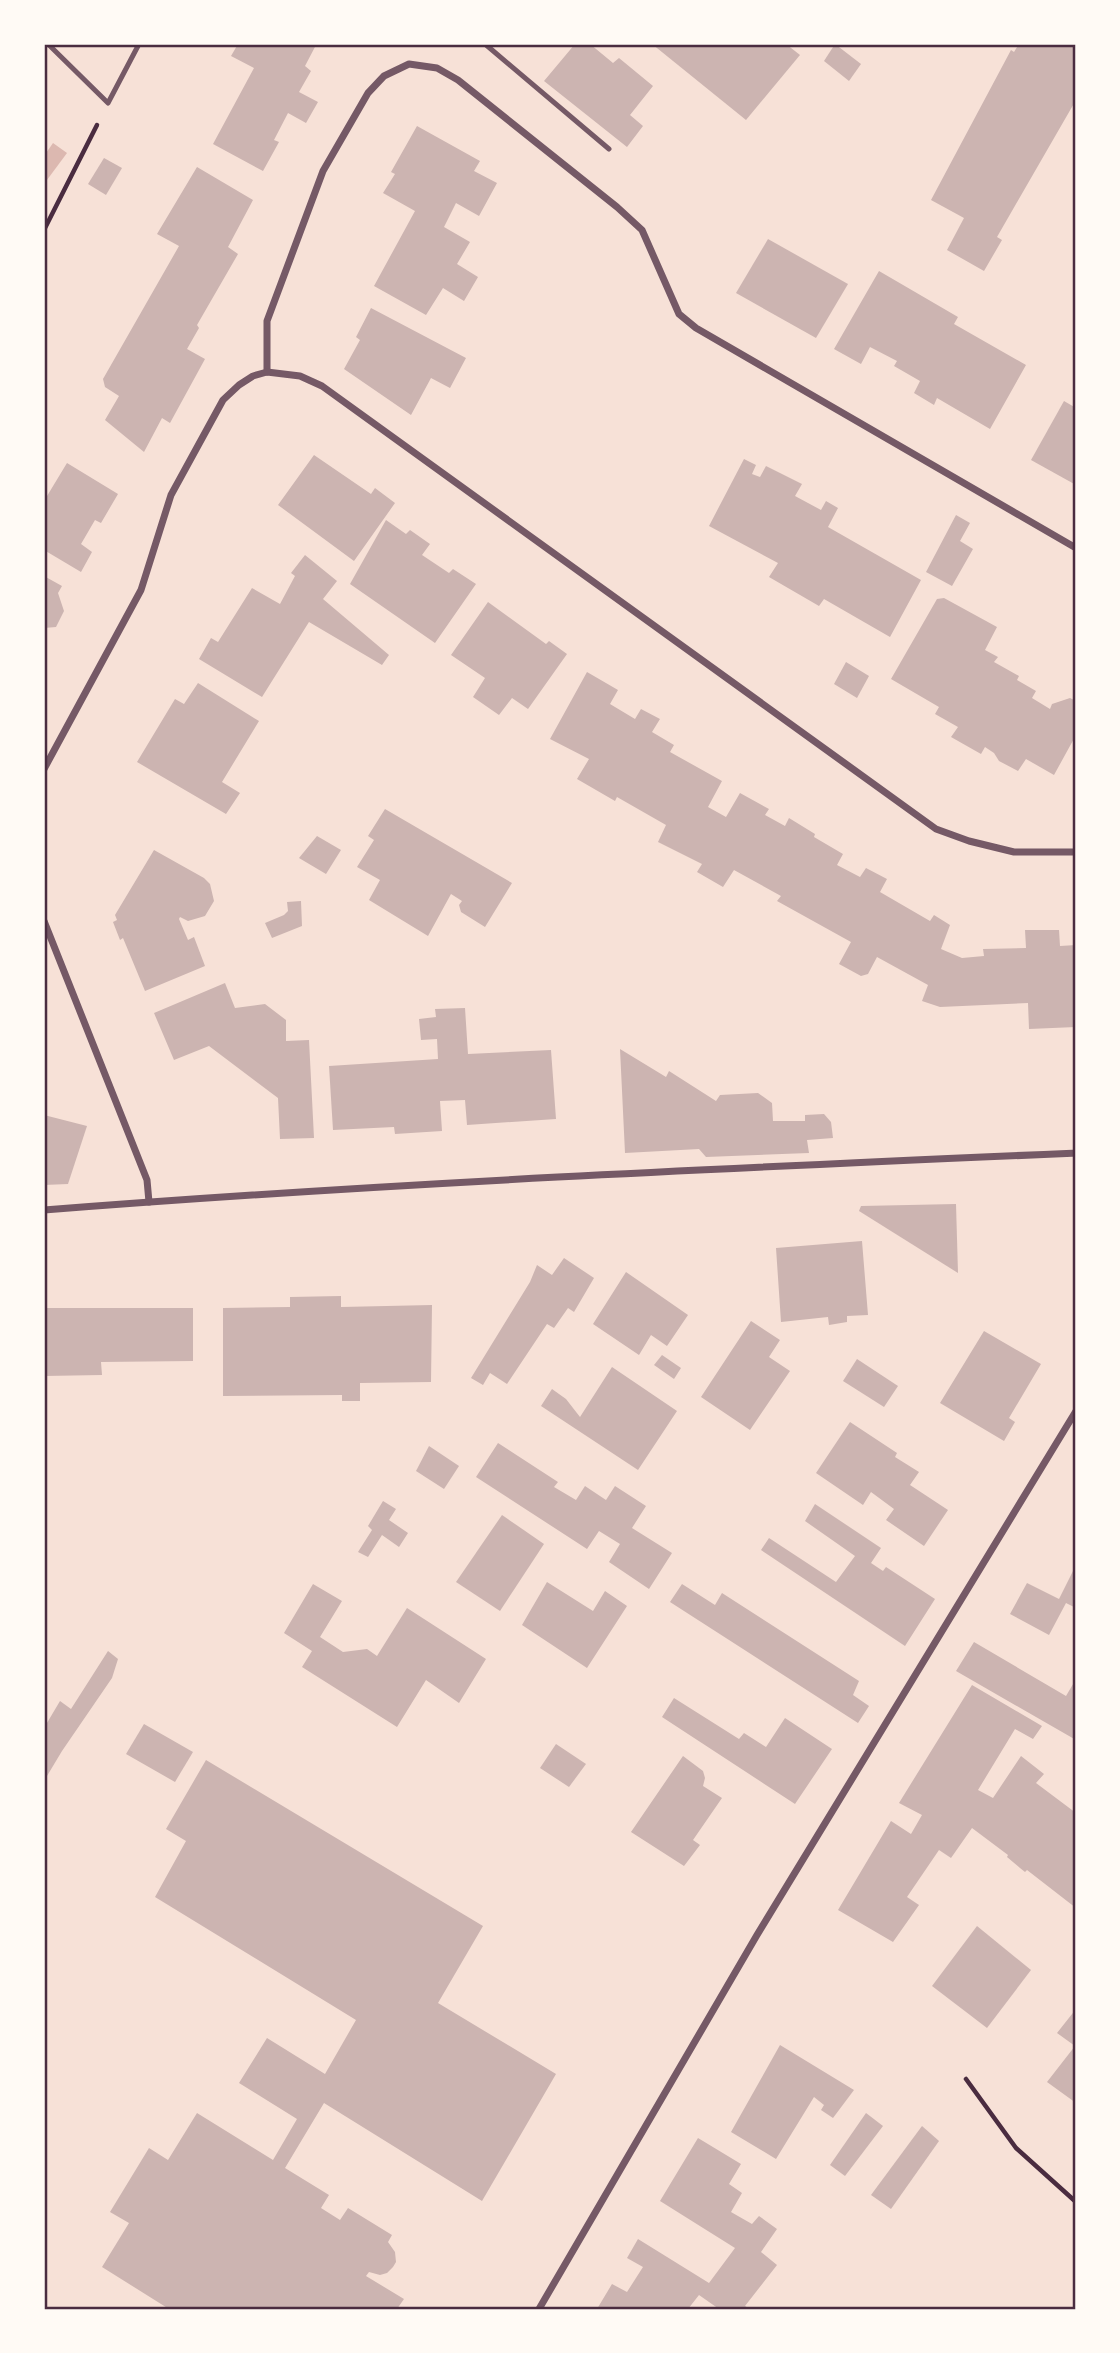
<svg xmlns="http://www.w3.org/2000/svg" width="1120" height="2353" font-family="Inter,sans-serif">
	<rect width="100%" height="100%" fill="#f7e1d7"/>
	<path fill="#dcb8b0" d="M53,143L67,153L44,184V156Z"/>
	<g fill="#ccb4b1">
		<path d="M238,44L316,45L305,66L311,71L299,92L318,102L306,123L288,113L274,140L279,142L263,171L213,144L254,68L231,56Z"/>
		<path d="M575,44H590L613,63L619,58L653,86L630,115L643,126L627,147L544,81Z"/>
		<path d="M652,44H786L800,55L746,120Z"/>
		<path d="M835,44L861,64L849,81L824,61Z"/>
		<path d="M1019,44H1076V100L997,237L1002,240L984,271L947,250L964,218L931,200L1011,50L1014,52Z"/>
		<path d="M417,126L480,161L474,171L497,183L479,216L456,203L444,227L470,242L457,264L478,277L464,301L443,288L426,315L374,286L415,211L383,193L395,174L391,172Z"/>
		<path d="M104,158L122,168L106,195L88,184Z"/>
		<path d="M197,167L253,200L228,247L238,254L197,325L199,328L187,349L205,359L170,423L162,418L144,452L105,420L119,396L105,387L103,379L179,246L157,234Z"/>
		<path d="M768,239L848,284L816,338L736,293Z"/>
		<path d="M879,271L958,317L954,324L1026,365L990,429L937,398L934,405L914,393L920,381L894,366L897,361L870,347L861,364L834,349Z"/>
		<path d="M371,308L466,358L450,388L431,378L411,415L344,369L360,340L356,337Z"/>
		<path d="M1064,401L1076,408V485L1031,460Z"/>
		<path d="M314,455L371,494L375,488L395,503L354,561L278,505Z"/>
		<path d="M744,459L756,465L752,474L760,477L766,466L802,484L795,496L821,510L826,501L838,508L828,527L921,580L890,637L824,599L819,606L769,577L778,563L709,526Z"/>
		<path d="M67,463L118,494L101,523L95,520L81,544L92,552L81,572L44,550V501Z"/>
		<path d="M956,515L970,523L960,541L973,549L952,586L926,572Z"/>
		<path d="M386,520L406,534L410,530L430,544L422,555L449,573L453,569L476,584L435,643L350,584Z"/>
		<path d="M305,555L337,581L323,599L389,655L382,665L309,622L262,697L199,659L211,638L218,642L252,588L280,604L295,576L291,573Z"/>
		<path d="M44,576L62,586L58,593L64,611L56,627L44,628Z"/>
		<path d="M944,598L997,627L985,650L998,657L994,662L1019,676L1017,680L1036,691L1032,698L1050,709L1052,704L1070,698L1076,701V735L1054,775L1026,759L1018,771L999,761L994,753L985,747L981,754L951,737L958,727L935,714L939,707L891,679L937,599Z"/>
		<path d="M488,602L546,644L549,641L567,654L528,709L512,698L499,715L473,697L485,678L451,655Z"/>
		<path d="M846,662L869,676L857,698L834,684Z"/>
		<path d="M587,672L618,690L610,704L635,719L641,709L660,719L652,732L674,745L670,752L722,781L708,807L726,817L740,793L769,809L765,815L785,826L789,818L815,834L814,837L843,854L837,865L860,877L866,868L887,879L880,892L930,921L934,915L950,925L941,949L962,958L984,956L983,949L1026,948L1025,930H1059L1060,946L1076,945V1027L1029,1029L1028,1003L940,1007L922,1001L928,985L877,957L868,974L861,976L839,964L851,942L777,901L781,896L734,870L723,887L697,872L702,864L658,842L666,825L617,797L615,801L577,779L589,759L550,739Z"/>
		<path d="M198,683L259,721L222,782L240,793L226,814L137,762L175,699L184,704Z"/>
		<path d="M385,809L512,883L485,927L461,912L459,905L462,901L451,894L428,936L369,900L380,880L357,867L374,840L368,836Z"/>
		<path d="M317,836L341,850L326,874L299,858Z"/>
		<path d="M154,850L204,878L210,884L214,901L205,916L188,921L180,917L179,919L188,940L194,937L205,966L145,991L123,938L120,940L113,922L117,920L115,915Z"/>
		<path d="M301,901L302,926L272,938L265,923L284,915L288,911L287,902Z"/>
		<path d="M225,983L235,1008L265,1004L286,1020V1041L309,1040L314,1138L280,1139L278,1098L209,1046L174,1060L154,1013Z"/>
		<path d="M465,1008L468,1054L551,1050L556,1119L467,1125L465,1100L440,1101L442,1131L395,1134L394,1127L333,1130L329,1066L438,1059L437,1039L421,1040L419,1019L436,1017L435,1009Z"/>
		<path d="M620,1049L666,1077L669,1071L716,1101L720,1095L758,1093L772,1103L773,1121H805V1115L824,1114L831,1122L833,1138L807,1140L809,1153L706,1157L699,1149L625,1153Z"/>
		<path d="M44,1115L87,1126L68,1184L44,1185Z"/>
		<path d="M956,1204L958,1273L859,1211L861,1206Z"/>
		<path d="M862,1241L868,1315L847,1316V1322L829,1325L828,1317L781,1322L776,1248Z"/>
		<path d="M564,1258L594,1278L574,1312L568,1308L554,1328L547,1324L507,1384L490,1373L483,1385L471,1378L530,1282L537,1265L552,1275Z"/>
		<path d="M626,1272L688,1315L667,1346L651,1335L639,1355L593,1324Z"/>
		<path d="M341,1296V1307L432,1305L431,1382L360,1383V1401H342V1395L223,1396V1308L290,1307V1297Z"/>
		<path d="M44,1308H193V1361L101,1362L102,1375L44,1376Z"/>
		<path d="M751,1321L780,1340L769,1357L790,1371L750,1430L701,1397Z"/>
		<path d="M984,1331L1041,1364L1009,1418L1015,1422L1004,1441L940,1403Z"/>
		<path d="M662,1355L681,1368L674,1379L654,1365Z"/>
		<path d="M857,1359L898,1386L884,1407L843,1381Z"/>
		<path d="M612,1367L677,1411L638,1470L541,1406L552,1389L566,1399L580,1417Z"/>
		<path d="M850,1422L897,1453L895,1457L919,1472L910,1485L948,1510L924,1546L886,1520L894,1509L871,1492L863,1505L816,1473Z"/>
		<path d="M498,1443L558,1482L554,1487L576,1500L585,1486L606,1500L615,1486L646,1506L632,1528L672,1553L649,1589L609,1562L620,1544L599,1531L587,1549L476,1477Z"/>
		<path d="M429,1446L459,1466L444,1489L416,1471Z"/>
		<path d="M383,1501L396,1509L389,1520L408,1533L399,1547L382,1535L368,1557L358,1552L372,1530L368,1526Z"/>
		<path d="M815,1504L881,1548L871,1563L883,1571L886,1567L935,1599L905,1646L761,1550L769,1538L836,1582L855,1556L805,1521Z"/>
		<path d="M502,1515L544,1544L500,1611L456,1582Z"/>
		<path d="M1076,1565V1608L1066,1603L1049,1635L1010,1614L1027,1583L1059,1599Z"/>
		<path d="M547,1582L593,1611L605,1591L627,1606L587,1668L522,1625Z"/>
		<path d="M313,1584L342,1601L320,1637L343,1652L367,1649L377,1656L407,1608L486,1659L459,1703L426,1680L397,1727L302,1667L312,1651L284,1633Z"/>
		<path d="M682,1584L715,1605L722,1593L859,1681L853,1695L869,1706L858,1723L670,1602Z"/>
		<path d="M974,1642L1066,1696L1076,1679V1740L956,1671Z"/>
		<path d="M108,1651L118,1659L112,1678L62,1751L44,1781V1728L60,1701L71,1709Z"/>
		<path d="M972,1685L1042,1726L1033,1739L1015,1729L978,1790L993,1798L1021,1756L1044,1774L1036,1783L1076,1813V1908L1027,1870L1025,1872L1020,1868L1007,1857L1008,1855L972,1828L951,1858L939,1850L907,1897L919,1905L893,1942L838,1910L891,1821L911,1834L922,1815L899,1803Z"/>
		<path d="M674,1698L739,1739L744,1733L766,1747L785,1718L832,1749L795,1804L662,1717Z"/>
		<path d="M144,1724L193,1752L175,1782L126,1754Z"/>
		<path d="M556,1744L586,1764L569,1787L540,1768Z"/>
		<path d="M683,1756L703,1771L705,1778L703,1786L722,1798L693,1840L700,1845L684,1866L631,1832Z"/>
		<path d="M206,1760L483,1926L438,2003L556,2074L482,2201L324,2103L285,2168L329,2195L321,2208L340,2220L348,2208L392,2235L388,2242L395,2252L396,2262L393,2267L387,2273L380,2275L369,2272L366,2276L404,2299L397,2309H169L102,2267L129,2223L110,2212L149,2148L168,2160L197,2113L273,2160L297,2119L239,2083L267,2038L325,2074L356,2020L155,1897L186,1841L166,1829Z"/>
		<path d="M977,1926L1031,1970L987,2028L932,1986Z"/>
		<path d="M1076,2009V2103L1047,2082L1075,2046L1057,2033Z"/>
		<path d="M780,2045L854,2090L833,2118L821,2110L824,2105L814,2097L776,2159L731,2132Z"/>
		<path d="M866,2113L883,2126L845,2176L830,2165Z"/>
		<path d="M922,2126L939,2141L891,2209L871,2195Z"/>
		<path d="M698,2138L741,2164L729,2184L742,2193L731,2212L752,2224L759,2216L777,2229L761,2252L777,2265L745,2306L750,2309H719L699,2295L688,2309H597L612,2284L627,2292L643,2267L627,2258L638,2239L709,2283L735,2248L660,2201Z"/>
	</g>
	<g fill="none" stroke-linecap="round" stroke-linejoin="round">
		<g stroke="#4a2c40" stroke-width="4.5">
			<path d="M44,230L97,125"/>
			<path d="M966,2079L1016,2148L1076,2202"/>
		</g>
		<g stroke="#755966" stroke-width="5">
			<path d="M48,44L108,103L139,44"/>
			<path d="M485,44L609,149"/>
		</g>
		<g stroke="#755966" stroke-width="7">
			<path d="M267,372V321L323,171L368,93L384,76L409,64L437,68L458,80L617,207L642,230L679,314L696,328L1076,548"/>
			<path d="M44,769L141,590L171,495L223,400L239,385L253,376L267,372L300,376L322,386L936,829L969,841L1014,852H1076"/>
			<path d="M44,921L147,1180L149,1202"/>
			<path d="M44,1210C387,1183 732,1168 1076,1153"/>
			<path d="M539,2309L757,1935L1076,1411"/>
		</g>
	</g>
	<rect width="1120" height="2353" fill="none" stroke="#fffaf5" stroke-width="91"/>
	<rect x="46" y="46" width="1028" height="2262" fill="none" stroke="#4a2c40" stroke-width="2.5"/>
</svg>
